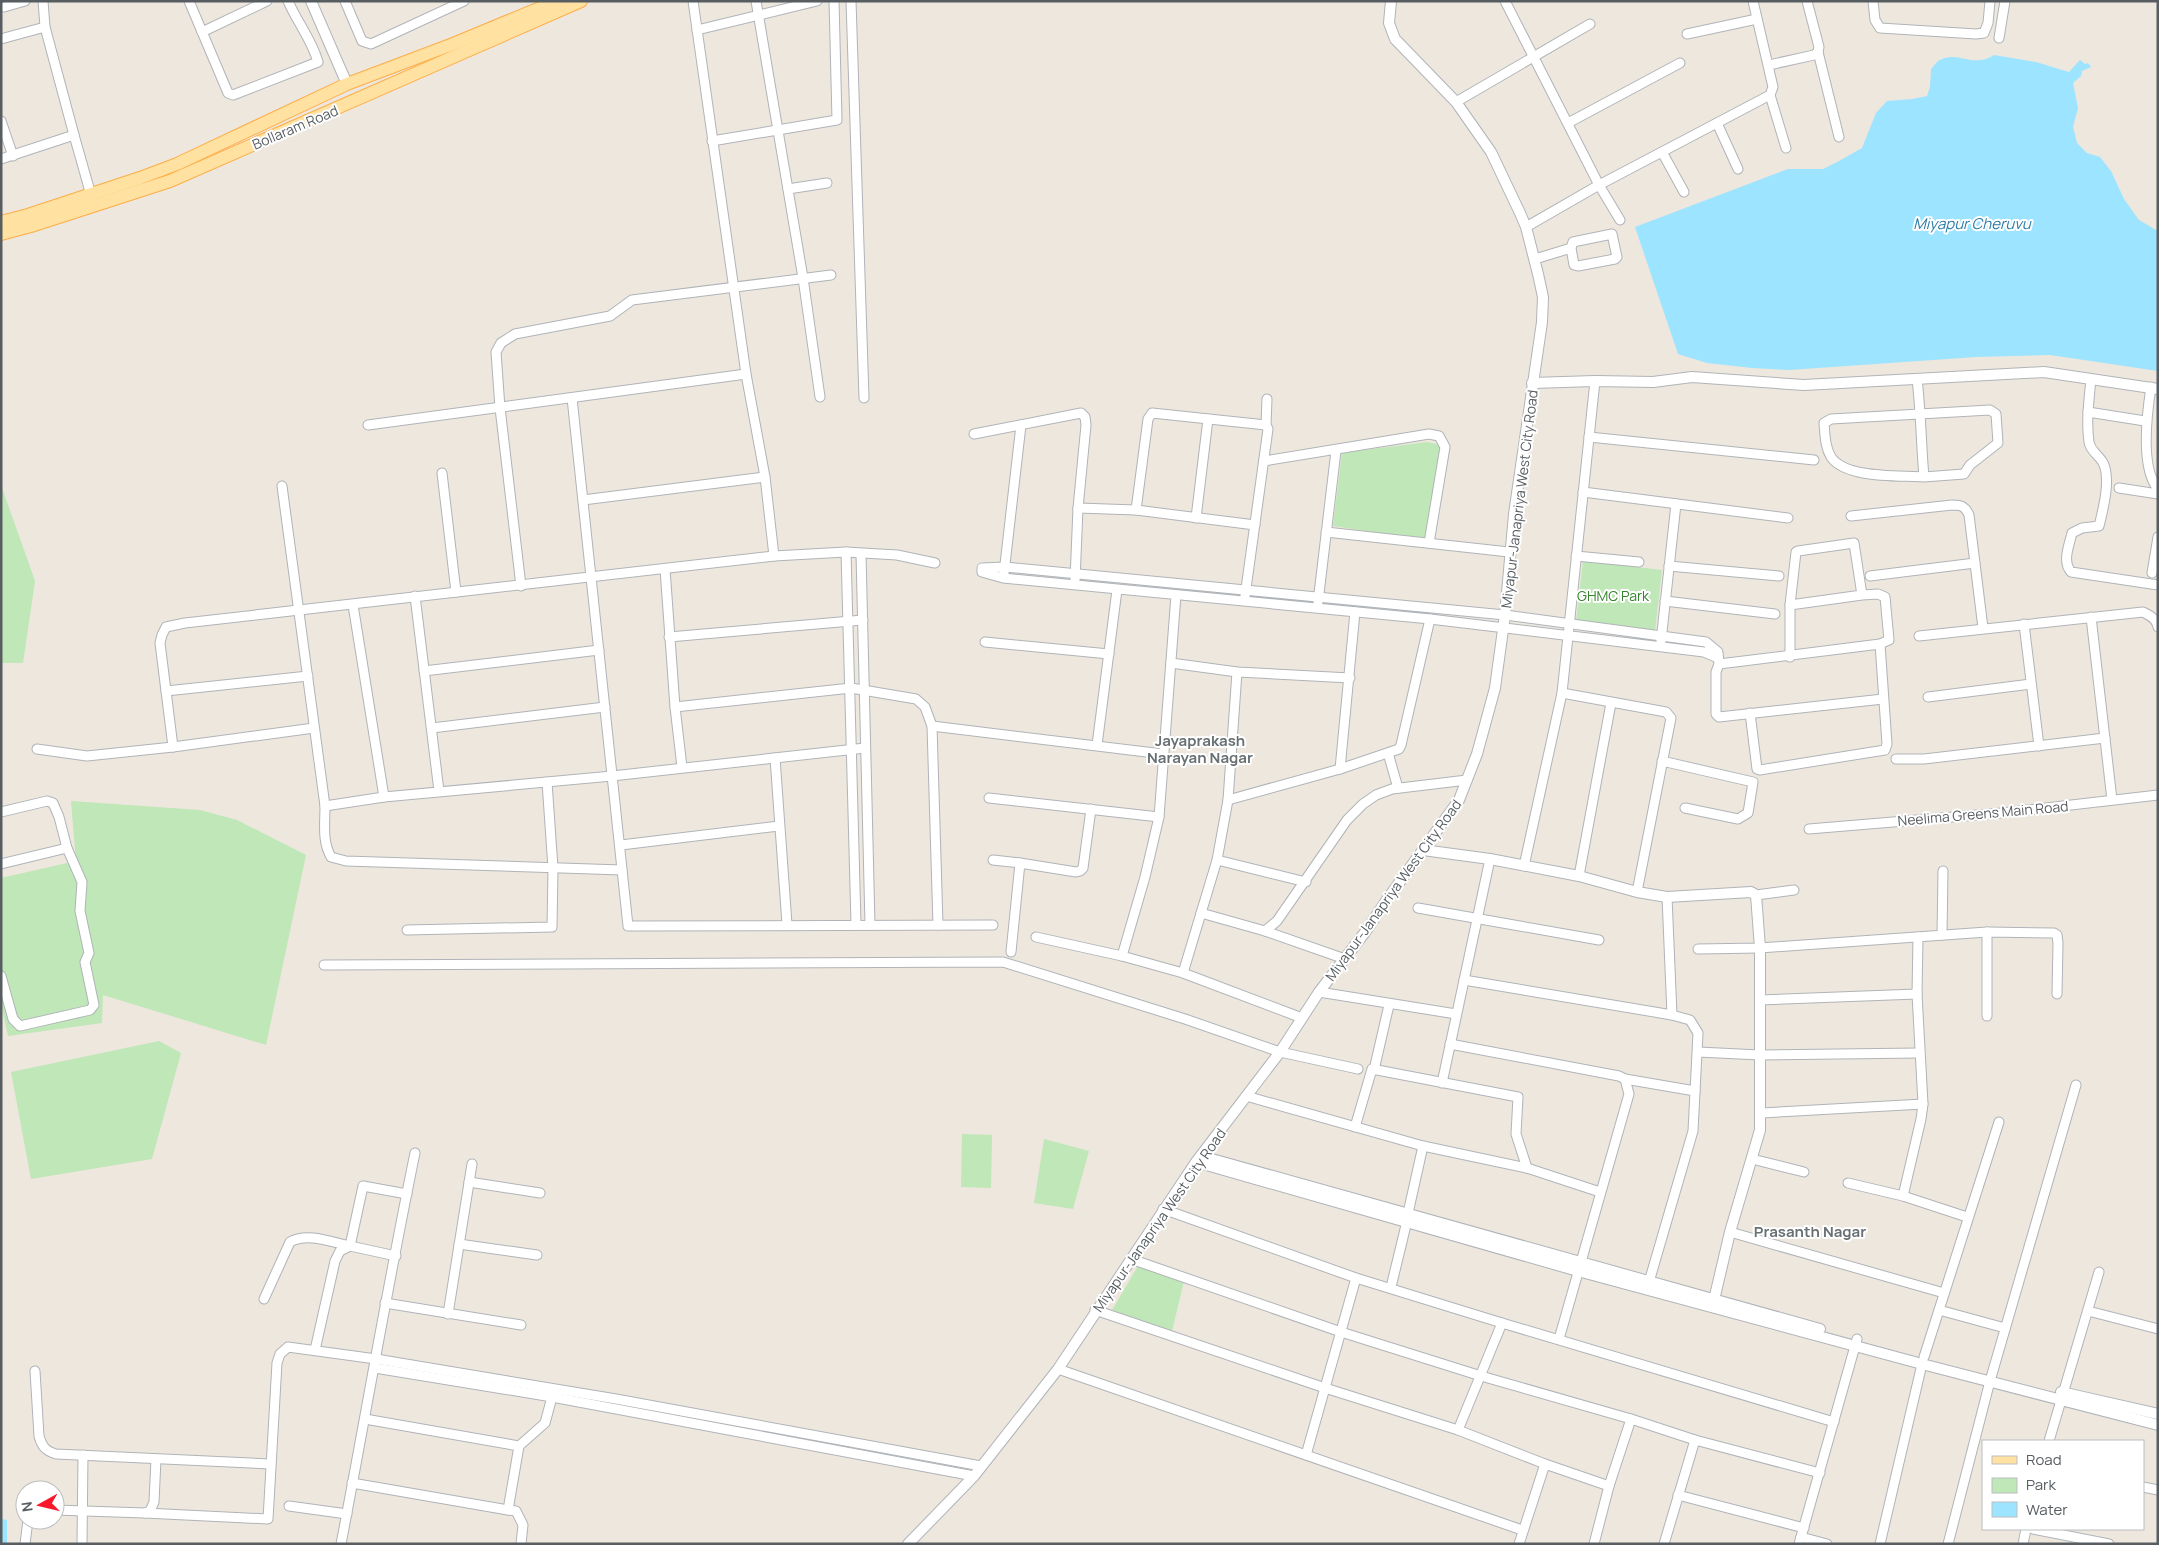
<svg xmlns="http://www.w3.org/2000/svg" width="2159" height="1545" font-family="Manrope,sans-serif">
	<rect width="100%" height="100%" fill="#ede7de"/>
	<g fill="#bfe7b7">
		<path d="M1427,442L1437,444L1442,452L1427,540L1333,526L1342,453Z"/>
		<path d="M1,485L35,581L23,663H1Z"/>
		<path d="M1583,561L1662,570L1655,631L1576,622Z"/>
		<path d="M71,801L200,810L237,820L306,855L266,1045L103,995L102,1023L8,1036L1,1004V878L76,861Z"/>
		<path d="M159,1041L181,1053L152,1159L31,1179L11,1072Z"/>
		<path d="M962,1134L992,1135L991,1188L961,1187Z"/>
		<path d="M1044,1139L1089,1151L1073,1209L1034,1203Z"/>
		<path d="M1138,1266L1185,1277L1172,1331L1112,1310Z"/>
	</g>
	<g fill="#9ce4ff">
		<path d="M1994,55L2036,62L2069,72L2080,60L2085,64L2088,63L2091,67L2082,71L2081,76L2073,83L2078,108L2073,127L2077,143L2087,153L2100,157L2111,171L2124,199L2139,220L2158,231V371L2050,355L1976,357L1789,370L1752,368L1707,363L1678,354L1635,227L1788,169H1823L1839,161L1862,148L1876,113L1887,101L1912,99L1927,96L1930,87L1931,69C1934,66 1937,61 1940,60C1957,50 1974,69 1994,55Z"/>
		<path d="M1,1519L7,1520V1544H1Z"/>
	</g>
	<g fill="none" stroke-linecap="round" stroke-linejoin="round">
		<defs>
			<g id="minor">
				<path d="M189,1L228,93L233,95L318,62C312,40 297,22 288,1"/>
				<path d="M345,1L362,41L371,44L464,1"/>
				<path d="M693,1L746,374L765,477L774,556"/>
				<path d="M756,1L803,278L820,397"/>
				<path d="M851,1L864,398"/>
				<path d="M1505,1L1599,185L1620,220"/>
				<path d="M1807,1L1819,47L1818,52L1839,137"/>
				<path d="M1873,1L1875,20L1880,28L1976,34L1984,33L1988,23L1990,1"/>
				<path d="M4,7L25,1"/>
				<path d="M697,30L817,1"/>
				<path d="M202,32L267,1"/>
				<path d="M1687,34L1757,19"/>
				<path d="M1999,38L2005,1"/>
				<path d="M1,39L45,27"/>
				<path d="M1769,65L1814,55L1818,52"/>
				<path d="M1770,95L1786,148"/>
				<path d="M1456,102L1590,24"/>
				<path d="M1,121L13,156"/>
				<path d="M1568,123L1680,63"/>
				<path d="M1717,123L1738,169"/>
				<path d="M74,135L91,195"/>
				<path d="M712,141L837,120L834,1"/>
				<path d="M1662,152L1684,192"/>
				<path d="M1,159L74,135L45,27L43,1"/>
				<path d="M788,189L827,183"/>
				<path d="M1526,227L1599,185L1770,95L1773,87L1753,1"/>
				<path d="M1535,259L1571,248L1573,242L1612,234L1617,257L1615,259L1578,266L1574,265L1571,248"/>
				<path d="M1917,379C1921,412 1921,444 1924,477C1899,475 1846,479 1831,457C1825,447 1825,435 1824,423L1831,419L1990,410L1996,414L1998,443L1970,465L1964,474L1924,477"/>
				<path d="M2091,379C2089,400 2086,421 2089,442C2090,450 2097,454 2102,461C2112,476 2103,510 2099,526L2082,528L2072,533C2069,546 2062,561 2071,572L2158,585"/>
				<path d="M2151,387C2147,413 2140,468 2158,489"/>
				<path d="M572,398L628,926L993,925"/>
				<path d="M2088,412L2145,421"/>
				<path d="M368,425L746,374"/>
				<path d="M974,434L1081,413L1085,417L1086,425L1078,508L1075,580"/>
				<path d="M1589,437L1814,460"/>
				<path d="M1264,461L1429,434L1439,436L1445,447L1429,543"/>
				<path d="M442,473L456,592"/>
				<path d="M282,486L325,806C325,824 322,841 331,857L346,861L622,870"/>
				<path d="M2119,488L2158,494"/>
				<path d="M1583,492L1788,518"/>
				<path d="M583,500L765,477"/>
				<path d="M1078,508L1136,510L1255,525"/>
				<path d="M1136,510L1148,419L1152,413L1266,425"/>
				<path d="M1851,516L1952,505C1961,505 1965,506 1969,515L1983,628"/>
				<path d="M1196,518L1208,419"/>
				<path d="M1326,532L1509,552"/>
				<path d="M846,552L856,924"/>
				<path d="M861,554L870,925"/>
				<path d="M1576,556L1639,562"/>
				<path d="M1669,566L1779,576"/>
				<path d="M665,569L675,707L682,767"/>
				<path d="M1004,573L1021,425"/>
				<path d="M2152,573L2158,537"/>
				<path d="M1870,576L1975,563"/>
				<path d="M521,586L500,408L496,352L501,343L515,334L610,316L632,300L831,275"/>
				<path d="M415,596L439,791"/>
				<path d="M1245,596L1268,429L1266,425L1267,399"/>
				<path d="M1665,601L1775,614"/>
				<path d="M1318,602L1336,451"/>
				<path d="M353,605L384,797"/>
				<path d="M2091,617L2112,800"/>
				<path d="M2024,624L2039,746"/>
				<path d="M1919,636L2143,612C2149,615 2157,619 2158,627"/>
				<path d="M669,637L863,620"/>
				<path d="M1661,641L1676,504"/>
				<path d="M985,642L1109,654"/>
				<path d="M1790,657V605"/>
				<path d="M1718,658L1704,652L1430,619L1003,578L982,572V568L1005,567L1505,615L1706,642L1718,652L1719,664L1716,672V714L1719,717L1883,699"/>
				<path d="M1171,663L1237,672L1350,678"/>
				<path d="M1719,664L1880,644L1889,640L1885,597L1878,594L1862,595L1854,543L1798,551L1796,552L1790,605L1862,595"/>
				<path d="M424,671L599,650"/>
				<path d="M166,691L308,676"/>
				<path d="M1562,693L1666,712L1671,718L1637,892"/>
				<path d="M1928,697L2031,684"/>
				<path d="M675,707L851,688L916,699L925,707L932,726L938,925"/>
				<path d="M1750,713L1757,769L1760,770L1885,750L1887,744L1880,644"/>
				<path d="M932,726L1163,754"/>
				<path d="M432,728L605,707"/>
				<path d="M1097,745L1117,590"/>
				<path d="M173,747L160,643L162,635L166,627L185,623L774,556L846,552L897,555L935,563"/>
				<path d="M37,749L87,756L173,747L314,728"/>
				<path d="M1388,753L1398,788"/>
				<path d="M775,758L787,924"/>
				<path d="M1896,759H1924L2105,738"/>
				<path d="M1662,761L1753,782L1748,813L1738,819L1685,808"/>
				<path d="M1340,769L1355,612"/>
				<path d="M989,798L1159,817"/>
				<path d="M1228,800L1340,769L1399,749L1401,745L1430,619"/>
				<path d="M325,806L384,797L612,776L865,748"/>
				<path d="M1,812L47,801L53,803L59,817L67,848L82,882L80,911L89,953L85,962L94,1005L90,1010L20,1026L13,1019L1,976"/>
				<path d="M1809,829L2001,813L2158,795"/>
				<path d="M621,845L779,826"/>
				<path d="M993,860L1020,863"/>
				<path d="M1217,860L1306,882"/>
				<path d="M1,864L67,848"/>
				<path d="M1524,866L1562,693L1595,381"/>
				<path d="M1579,876L1611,703"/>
				<path d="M1756,895L1794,890"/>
				<path d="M1667,897L1672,1015"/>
				<path d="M1418,908L1599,940"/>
				<path d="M1201,913L1265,931L1345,959"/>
				<path d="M407,930L552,927L553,868L547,782"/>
				<path d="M1265,931L1277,921L1347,820L1363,804L1376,795L1392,789L1467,780"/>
				<path d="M1987,932V1016"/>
				<path d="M1942,935L1943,871"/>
				<path d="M1036,937L1122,956L1183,973L1302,1018"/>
				<path d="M1698,949L1760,948L1987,932L2054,933L2057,935L2058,943L2057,994"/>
				<path d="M1011,952L1020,863L1076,872L1080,871L1083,868L1091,809"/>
				<path d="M1122,956L1145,877L1159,817L1176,595"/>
				<path d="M324,965L1003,962L1185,1019L1280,1052L1358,1069"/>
				<path d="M1183,973L1217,860L1228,800L1237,672"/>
				<path d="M1464,980L1672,1015L1690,1020L1698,1033L1693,1131L1649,1282"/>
				<path d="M1319,992L1456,1014"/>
				<path d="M1760,1000L1917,994"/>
				<path d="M1450,1044L1619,1076L1625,1079L1629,1094L1559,1339"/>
				<path d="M1698,1052L1760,1055L1919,1053"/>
				<path d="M1374,1070L1389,1005"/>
				<path d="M1625,1079L1695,1091"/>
				<path d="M1442,1083L1490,859"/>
				<path d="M1246,1096L1423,1146L1527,1168L1600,1192"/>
				<path d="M1762,1113L1923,1104"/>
				<path d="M1355,1127L1372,1069L1518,1097L1516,1134L1527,1168"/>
				<path d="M1752,1159L1804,1172"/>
				<path d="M469,1182L540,1193"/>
				<path d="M1848,1183L1903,1196L1967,1217"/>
				<path d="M1903,1196L1921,1119L1923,1104L1917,994L1918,937"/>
				<path d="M1163,1209L1356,1278L1502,1323L1834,1422"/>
				<path d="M1408,1213L1423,1146"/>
				<path d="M1730,1232L1944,1293"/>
				<path d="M459,1244L537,1255"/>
				<path d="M1131,1259L1341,1332L1481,1376L1631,1419L1695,1440L1820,1473"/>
				<path d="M1391,1287L1407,1221"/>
				<path d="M264,1299L290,1242C307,1232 331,1242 350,1246L363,1186L407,1194"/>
				<path d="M385,1303L521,1325"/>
				<path d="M1095,1310L1325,1388L1458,1430L1545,1464L1609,1486"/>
				<path d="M1939,1310L2005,1328"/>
				<path d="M2088,1311L2158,1329"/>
				<path d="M448,1314L472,1164"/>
				<path d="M315,1350L335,1261L340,1251L350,1246L396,1256"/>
				<path d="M1924,1357L1999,1122"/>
				<path d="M375,1368L552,1397L974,1476"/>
				<path d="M1058,1369L1522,1530"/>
				<path d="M35,1371L39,1436C42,1447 46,1451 56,1454L271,1464"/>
				<path d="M365,1419L519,1446"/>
				<path d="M1458,1430L1502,1323"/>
				<path d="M2049,1441L2099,1272"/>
				<path d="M1306,1455L1356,1278"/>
				<path d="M352,1483L508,1510L519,1446L545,1423L552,1397"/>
				<path d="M2143,1487L2158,1490"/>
				<path d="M1678,1495L1804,1528"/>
				<path d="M289,1506L347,1514"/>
				<path d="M55,1510L145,1513L150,1511L154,1502L156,1459"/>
				<path d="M508,1510L516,1511L523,1525L521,1544"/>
				<path d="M145,1513L268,1519L277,1363L280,1354L288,1347L376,1359L616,1399L981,1466"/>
				<path d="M2033,1529L2109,1544"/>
				<path d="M1801,1537L1827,1544"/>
				<path d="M25,1544L28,1520"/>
				<path d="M82,1544L83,1455"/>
				<path d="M341,1544C366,1414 388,1283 415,1153"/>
				<path d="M1519,1544L1545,1464"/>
				<path d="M1594,1544L1609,1486L1631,1419"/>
				<path d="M1664,1544L1695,1440"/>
				<path d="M1799,1544L1857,1339"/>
				<path d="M1880,1544L1922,1364"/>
				<path d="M1948,1544L1990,1381L2076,1085"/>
				<path d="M2023,1544L2026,1529"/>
			</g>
			<g id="tertiary">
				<path d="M311,1L347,84"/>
				<path d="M1532,383L1595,381L1653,382L1692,377L1804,385L2044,372L2158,389"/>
				<path d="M1423,850L1490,859L1579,876L1637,892L1667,897L1751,892L1756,895L1760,948V1130L1730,1232L1714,1300"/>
				<path d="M1201,1156L1820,1329"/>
				<path d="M1196,1162L1578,1271L1922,1364L2158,1425"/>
				<path d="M2061,1392L2158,1414"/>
				<path d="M908,1544L974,1476L1058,1369L1196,1162L1280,1052L1319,992L1366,931L1386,901L1459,800L1477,754L1495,688L1505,615L1514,514L1542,322L1543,297L1538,274L1526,227L1520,213L1491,152L1456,102L1395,39L1389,23L1391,1"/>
			</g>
			<g id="primary">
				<path d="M1,222L28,215L140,178L177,164L347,84L453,44L557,1"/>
				<path d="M1,234L31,226L170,181L581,1"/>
			</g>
		</defs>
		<use href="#minor" stroke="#b0b4b8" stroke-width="11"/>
		<use href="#tertiary" stroke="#b0b4b8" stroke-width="12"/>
		<use href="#primary" stroke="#fead46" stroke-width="14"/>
		<use href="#minor" stroke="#fff" stroke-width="9"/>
		<use href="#tertiary" stroke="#fff" stroke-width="10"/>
		<use href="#primary" stroke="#ffe1a1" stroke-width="12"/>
	</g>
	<g text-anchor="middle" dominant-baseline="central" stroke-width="4" stroke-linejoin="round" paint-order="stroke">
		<g font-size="14" fill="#575d61" stroke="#fff">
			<text transform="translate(295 127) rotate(-23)">Bollaram Road</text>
			<text transform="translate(1519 499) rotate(-83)">Miyapur-Janapriya West City Road</text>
			<text transform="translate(1983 813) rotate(-5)">Neelima Greens Main Road</text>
			<text transform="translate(1393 890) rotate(-54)">Miyapur-Janapriya West City Road</text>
			<text transform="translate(1159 1220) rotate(-55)">Miyapur-Janapriya West City Road</text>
		</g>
		<g font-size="14" fill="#36842c" stroke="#fff">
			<text x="1613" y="595">GHMC Park</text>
		</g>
		<g font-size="15" font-style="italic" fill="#2d7ca7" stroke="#fff">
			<text x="1972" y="223">Miyapur Cheruvu</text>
		</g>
		<g font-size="15" font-weight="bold" fill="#687073" stroke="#fff">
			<text x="1200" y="740">Jayaprakash<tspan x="1200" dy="17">Narayan Nagar</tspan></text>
			<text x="1810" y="1231">Prasanth Nagar</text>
		</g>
	</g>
	<rect width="2159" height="1545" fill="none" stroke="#575d61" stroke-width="5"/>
	<rect x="1982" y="1440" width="162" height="90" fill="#ffffff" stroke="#bcbec0"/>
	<rect x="1992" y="1456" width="25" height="8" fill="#ffe1a1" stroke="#bcbec0"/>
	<text x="2026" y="1465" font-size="15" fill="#575d61">Road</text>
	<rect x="1992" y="1478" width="25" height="15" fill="#bfe7b7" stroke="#bcbec0"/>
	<text x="2026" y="1490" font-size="15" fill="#575d61">Park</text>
	<rect x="1992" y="1502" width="25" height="15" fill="#9ce4ff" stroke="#bcbec0"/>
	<text x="2026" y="1515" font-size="15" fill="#575d61">Water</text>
	<g transform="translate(40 1505) rotate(262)"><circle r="24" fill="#ffffff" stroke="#bcbec0"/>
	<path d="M0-4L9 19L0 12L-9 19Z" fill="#f8182b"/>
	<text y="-8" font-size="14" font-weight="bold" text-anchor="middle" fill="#575d61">N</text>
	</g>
</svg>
